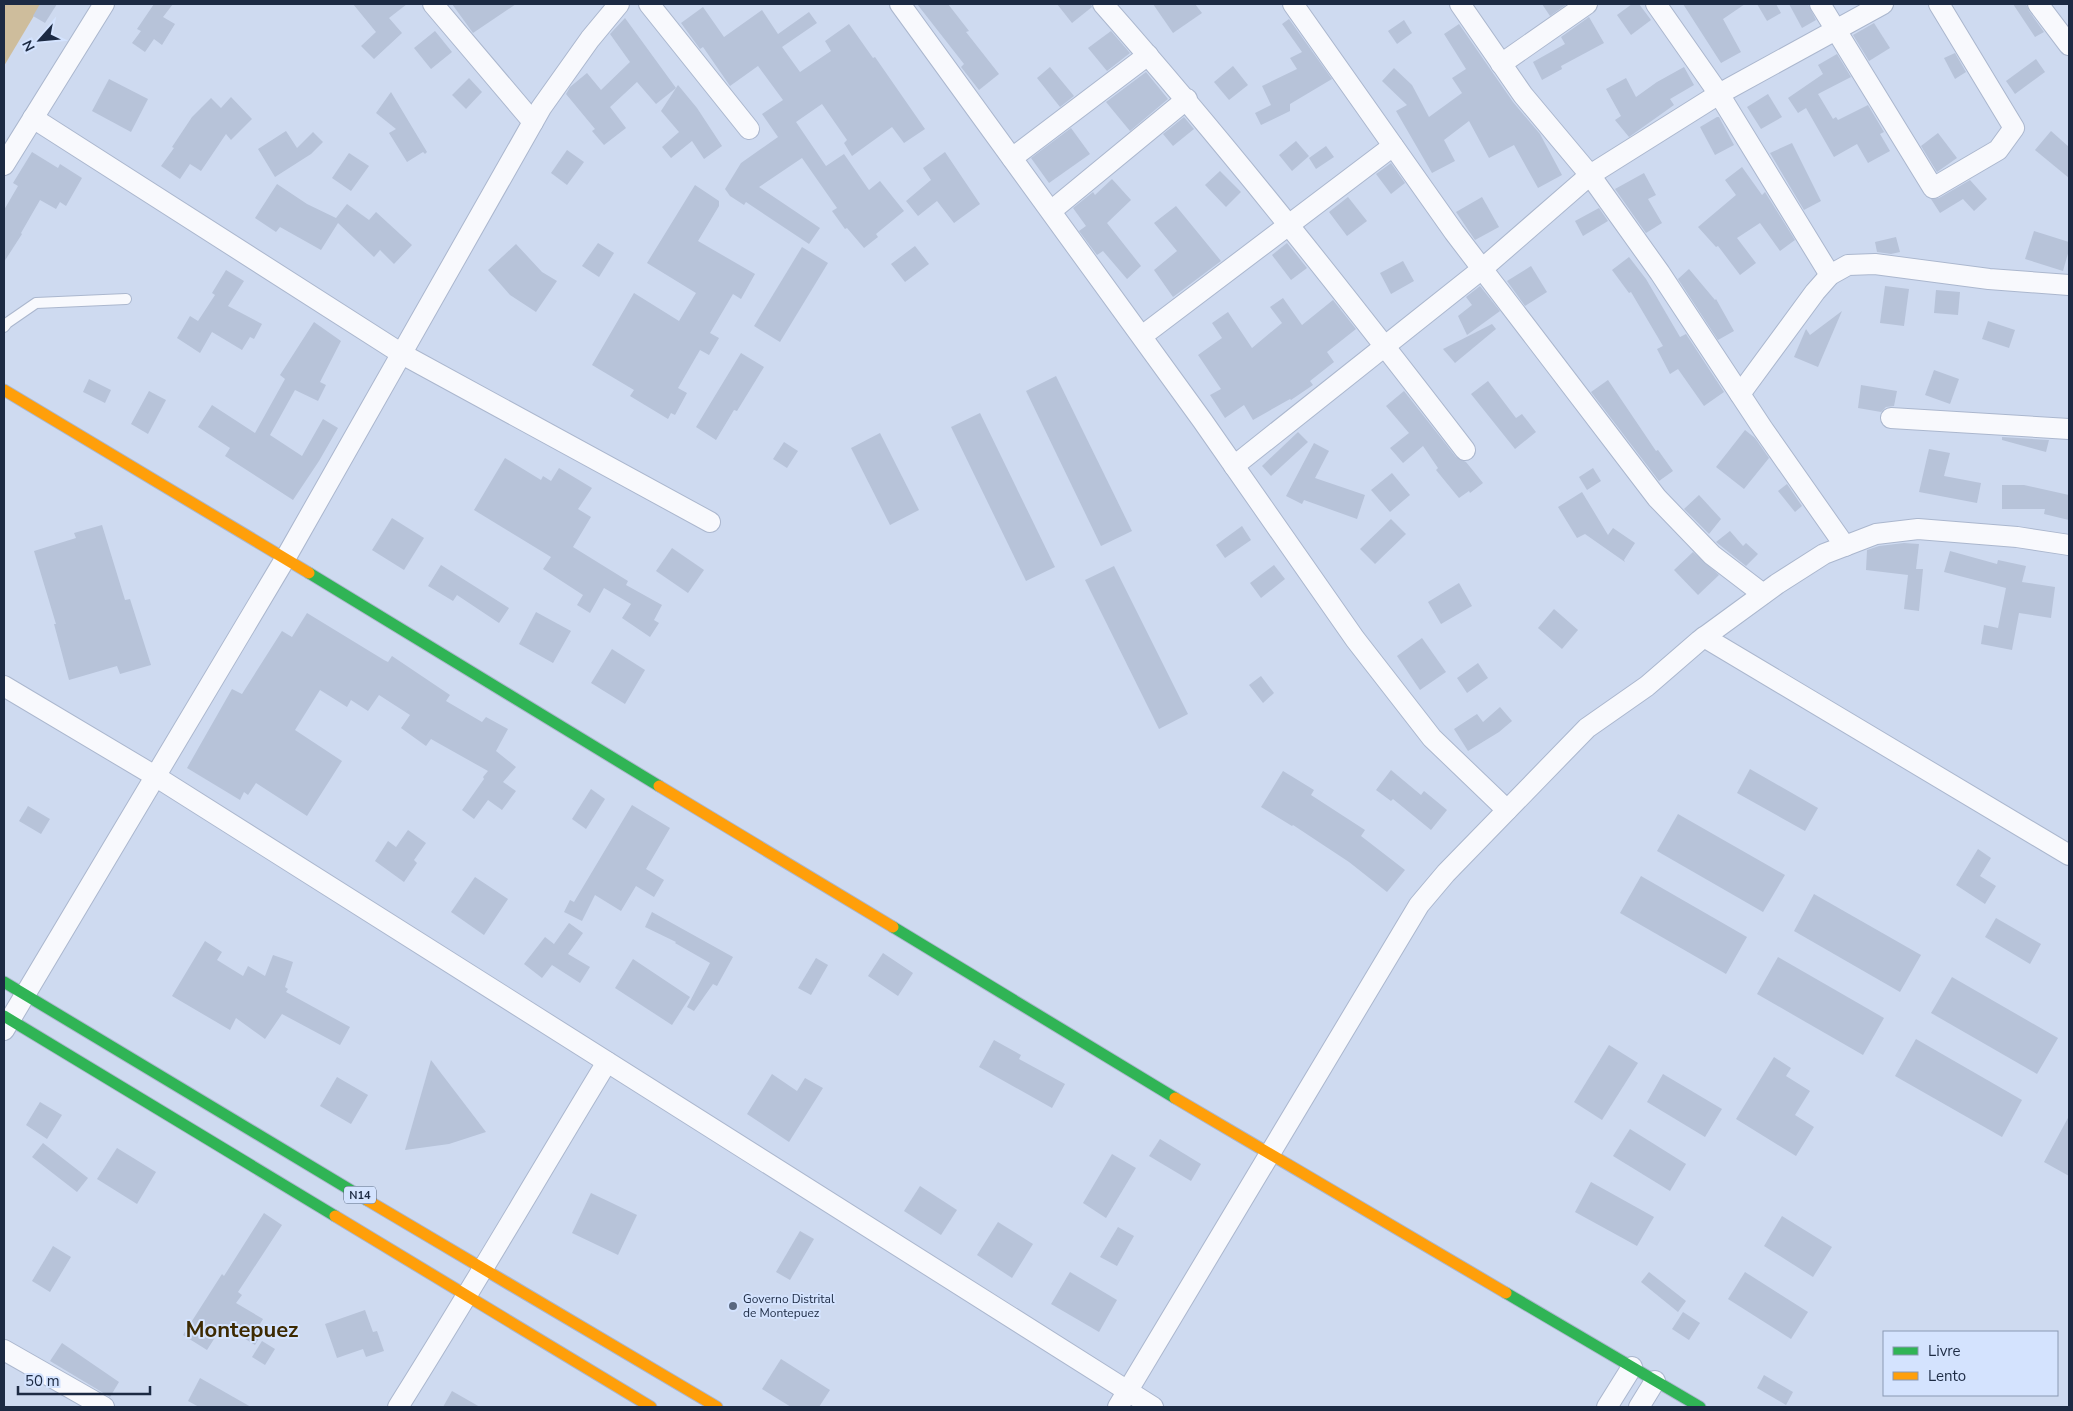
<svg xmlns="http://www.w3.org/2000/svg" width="2073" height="1411" font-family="'Nunito Sans',sans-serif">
	<rect width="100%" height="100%" fill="#cedaf0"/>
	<path fill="#cebd9c" d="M4,4H41L4,66Z"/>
	<g fill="#b7c3d9">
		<path d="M40,4H57L45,23L33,16Z"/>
		<path d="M154,4H173L163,17L175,24L162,45L154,39L145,52L132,43L141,31L137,29Z"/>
		<path d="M353,4H407L389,18L402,33L374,59L361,46L376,32Z"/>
		<path d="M452,4H516L473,33Z"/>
		<path d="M917,4H948L969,31L966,32L999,74L979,90L961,67L964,64Z"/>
		<path d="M1057,4H1091L1092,7L1072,23Z"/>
		<path d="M1153,4H1195L1202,13L1173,33Z"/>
		<path d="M1542,4H1567L1550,16Z"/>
		<path d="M1632,4H1639L1651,20L1631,35L1617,15Z"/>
		<path d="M1683,4H1745L1723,19L1741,52L1721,63Z"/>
		<path d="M1757,4H1776L1781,13L1767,21Z"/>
		<path d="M1789,4H1808L1816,20L1802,28Z"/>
		<path d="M2013,4H2026L2029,11L2044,32L2035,37Z"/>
		<path d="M703,7L724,37L762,10L778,34L809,12L817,23L782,47L800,72L831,51L825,41L849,24L873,58L875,57L925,129L904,143L892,127L852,156L844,143L847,140L822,104L796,122L826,166L844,154L869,190L880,181L904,211L876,234L878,237L864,248L847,228L845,229L832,211L837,208L802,158L759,187L820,228L809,244L746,202L744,205L730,196L725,189L741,163L778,137L762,114L783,100L758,66L730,86L703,47L700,49L681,23Z"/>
		<path d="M1589,17L1604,43L1561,66L1562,69L1542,80L1533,62L1565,44L1561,37Z"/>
		<path d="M625,18L676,88L656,104L637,82L610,107L626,128L604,145L592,131L595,129L566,94L570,87L587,73L601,90L630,62L610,34Z"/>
		<path d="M1289,19L1332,79L1290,104V111L1261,125L1255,113L1271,105L1262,86L1297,69L1290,58L1302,52L1282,24Z"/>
		<path d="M1404,20L1412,33L1397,44L1388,31Z"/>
		<path d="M1874,23L1890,48L1869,61L1853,35Z"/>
		<path d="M1459,24L1513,102L1540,134L1562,175L1538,188L1514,145L1489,158L1469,121L1444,140L1455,161L1432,173L1396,111L1407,105L1382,81L1394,68L1412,85L1429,117L1462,93L1452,78L1466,69L1444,34Z"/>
		<path d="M435,31L452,52L431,69L414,48Z"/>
		<path d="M1111,31L1130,53L1107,71L1088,48Z"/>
		<path d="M1955,53L1966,72L1955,79L1944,58Z"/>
		<path d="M1837,54L1851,77L1818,94L1833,119L1836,117L1838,120L1868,105L1884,132L1880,134L1890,151L1868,163L1857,144L1834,157L1806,108L1798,113L1788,98L1823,74L1818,65Z"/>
		<path d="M2036,59L2045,72L2015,94L2006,81Z"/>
		<path d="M1233,66L1248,85L1229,100L1214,82Z"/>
		<path d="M1050,67L1074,96L1060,107L1037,78Z"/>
		<path d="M1684,67L1694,85L1670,99L1674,105L1629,137L1615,120L1621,116L1606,89L1626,78L1636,97L1657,82Z"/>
		<path d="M1146,72L1168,99L1130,131L1106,102Z"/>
		<path d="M469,78L482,92L466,109L452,95Z"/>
		<path d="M109,79L148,99L131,132L92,111Z"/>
		<path d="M678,85L697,108L722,146L704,159L692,141L671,158L662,147L679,132L661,111Z"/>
		<path d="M391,92L427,152L425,154L423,152L407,162L389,133L396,129L376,113Z"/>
		<path d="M1768,94L1782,117L1761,129L1747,107Z"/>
		<path d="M231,97L252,119L231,140L226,134L201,171L190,164L180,179L161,166L174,148L172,147L192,117L211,98L221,108Z"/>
		<path d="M1184,117L1194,129L1173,146L1163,134Z"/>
		<path d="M1717,117H1719L1734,145L1715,155L1700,127Z"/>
		<path d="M1071,128L1090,154L1049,183L1031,158Z"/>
		<path d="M286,131L297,148L313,132L323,142L311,154L275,177L258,149Z"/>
		<path d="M2051,131L2069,147V178L2035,150Z"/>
		<path d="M1938,133L1957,158L1937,172L1921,146Z"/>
		<path d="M1296,141L1309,156L1292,171L1279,155Z"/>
		<path d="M1792,143L1821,201L1804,210L1770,153Z"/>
		<path d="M1326,146L1334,157L1316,169L1309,158Z"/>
		<path d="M567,150L584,162L567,185L551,173Z"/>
		<path d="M32,152L58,168L60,164L82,178L66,206L60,202L56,209L40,200L21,233L22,234L4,262V210L18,186L13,183Z"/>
		<path d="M945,152L980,204L954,223L937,201L918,216L906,201L931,180L923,168Z"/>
		<path d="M349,153L369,166L351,191L332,178Z"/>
		<path d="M1391,163L1405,183L1391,194L1376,174Z"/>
		<path d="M1742,167L1762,195L1765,192L1795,240L1780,251L1760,223L1737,238L1756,263L1740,275L1718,246L1716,247L1698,227L1736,195L1725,180Z"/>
		<path d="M1220,171L1241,192L1226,207L1205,185Z"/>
		<path d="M1644,173L1656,195L1648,199L1662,223L1646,233L1615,189Z"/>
		<path d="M1112,179L1131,200L1107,223L1141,266L1127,279L1103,251L1097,255L1079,231L1086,226L1073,208L1093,192L1095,195Z"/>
		<path d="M1970,180L1987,199L1974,211L1963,199L1940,213L1931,199L1939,198Z"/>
		<path d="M277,184L307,204L336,218L347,204L369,220L376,212L412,245L394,264L380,250L374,257L338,223L321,250L280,227L276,232L255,218Z"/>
		<path d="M695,185L719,201V206L698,241L755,274L741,299L733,294L710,333L719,338L709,355L700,350L678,388L687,393L675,415L671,413L668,419L630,396L634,390L592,365L634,293L679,321L696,293L647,263Z"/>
		<path d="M1348,197L1367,221L1347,236L1329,212Z"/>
		<path d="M1482,197L1499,227L1475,240L1456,212Z"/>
		<path d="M1176,206L1221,261L1173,297L1154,270L1177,251L1154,223Z"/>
		<path d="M1599,208L1608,221L1583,236L1575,221Z"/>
		<path d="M2034,231L2069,242V250L2063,271L2025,259Z"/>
		<path d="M1896,237L1900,252L1891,254L1877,252L1875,242Z"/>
		<path d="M598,243L614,253L599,277L582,266Z"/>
		<path d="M1287,243L1307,268L1291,280L1272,255Z"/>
		<path d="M516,244L542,272L557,281L536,312L510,295L488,270Z"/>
		<path d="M915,246L929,264L905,282L891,264Z"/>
		<path d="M802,247L828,263L780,342L754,326Z"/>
		<path d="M1629,257L1646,279L1680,337L1686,334L1724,392L1704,406L1678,369L1670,374L1657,349L1663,346L1631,292L1629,293L1612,270Z"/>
		<path d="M1403,261L1414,281L1391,294L1380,273Z"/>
		<path d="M1531,266L1547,292L1525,306L1507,281Z"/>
		<path d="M1689,269L1715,300L1716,299L1734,331L1718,340L1678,279Z"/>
		<path d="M226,270L244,281L228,306L262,324L254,339L250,337L242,350L212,332L200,353L177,338L190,316L198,321L215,295L212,293Z"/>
		<path d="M1480,286L1500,311L1467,335L1458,316L1472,305L1466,297Z"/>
		<path d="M1885,286L1909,289L1904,326L1880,323Z"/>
		<path d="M1936,290L1960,292L1958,315L1934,313Z"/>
		<path d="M1283,298L1302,325L1333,300L1356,329L1327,352L1334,362L1310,381L1313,385L1291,400L1290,399L1253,420L1244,405L1225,418L1210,395L1221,389L1198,355L1222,338L1212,323L1228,312L1252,348L1282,323L1270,307Z"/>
		<path d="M1842,311L1818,367L1794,357L1806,329L1810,335Z"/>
		<path d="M1988,321L2015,330L2009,348L1982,339Z"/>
		<path d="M314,322L341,341L320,382L326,385L318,401L295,390L270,435L302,456L323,419L338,428L319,461L293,500L225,456L230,448L198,427L212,405L255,433L285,379L280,375Z"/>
		<path d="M1492,324L1496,329L1455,363L1443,349Z"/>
		<path d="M741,353L764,367L737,411L734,410L716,440L696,427Z"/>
		<path d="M1934,370L1959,379L1950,404L1925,395Z"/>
		<path d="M1056,376L1132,531L1101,546L1026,391Z"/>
		<path d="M89,379L111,390L105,403L83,392Z"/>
		<path d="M1608,380L1656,451L1658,450L1673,471L1659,481L1591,392Z"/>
		<path d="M1488,381L1516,418L1522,414L1536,432L1515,449L1471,394Z"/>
		<path d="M1861,385L1897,391L1894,406L1886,407L1881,412L1858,408Z"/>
		<path d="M149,391L166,400L148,434L131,424Z"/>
		<path d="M1404,391L1456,457L1466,462L1483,483L1470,493L1469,491L1459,498L1436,470L1438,468L1423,446L1403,463L1390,448L1409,433L1386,406Z"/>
		<path d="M980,413L1055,567L1026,581L951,427Z"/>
		<path d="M1745,430L1755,438L1769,458L1744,489L1716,467Z"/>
		<path d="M1298,432L1308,442L1271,476L1262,466Z"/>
		<path d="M880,433L919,510L890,525L851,448Z"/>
		<path d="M2002,437L2049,440L2046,452L2002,440Z"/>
		<path d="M784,442L798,451L787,468L773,459Z"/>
		<path d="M1314,443L1329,451L1315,478L1365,495L1357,519L1304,500L1302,504L1286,496Z"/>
		<path d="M1929,449L1950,453L1944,476L1981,483L1977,503L1919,492Z"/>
		<path d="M505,458L541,480L543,476L551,481L559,468L592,488L578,509L591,517L573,547L628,581L626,585L662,605L654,620L659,623L650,637L622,618L631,604L604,588L590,613L577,605L583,595L543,569L551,557L474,510Z"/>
		<path d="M1593,468L1601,481L1587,490L1579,477Z"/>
		<path d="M1392,473L1410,495L1390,512L1371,490Z"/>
		<path d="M1787,484L1802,506L1795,512L1778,491Z"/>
		<path d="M2002,485H2024L2069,495V520L2044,514L2045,509H2002Z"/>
		<path d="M1582,492L1608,535L1613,528L1635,543L1624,560L1625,562L1585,534L1577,538L1558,507Z"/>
		<path d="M1699,495L1721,519L1709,534L1684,509Z"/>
		<path d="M392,518L424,538L404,570L372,550Z"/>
		<path d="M1391,519L1406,534L1375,564L1360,549Z"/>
		<path d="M102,525L125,600L130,599L151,665L120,674L117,666L69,680L54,624H56L34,551L76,538L74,533Z"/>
		<path d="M1242,526L1251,540L1225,558L1216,545Z"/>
		<path d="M1730,531L1743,546L1746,543L1758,554L1746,566L1716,542Z"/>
		<path d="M1904,543L1919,544L1916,569H1923L1919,611L1904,609L1908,575L1866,570L1867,550L1879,546Z"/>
		<path d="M672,548L704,570L688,593L656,571Z"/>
		<path d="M1950,551L1997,564L1998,560L2026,566L2022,582L2055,587L2051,618L2019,613L2012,650L1981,644L1984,625L1998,628L2006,588L1944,572Z"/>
		<path d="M1693,552L1719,575L1698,595L1674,570Z"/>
		<path d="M441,565L509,608L499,623L457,595L453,601L428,586Z"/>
		<path d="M1274,565L1285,579L1261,598L1250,583Z"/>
		<path d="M1114,566L1188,714L1159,729L1085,580Z"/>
		<path d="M1459,583L1472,606L1441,624L1428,602Z"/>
		<path d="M1554,609L1578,630L1562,649L1538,628Z"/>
		<path d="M536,612L571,631L553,663L519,644Z"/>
		<path d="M307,613L384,660L388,662L392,656L450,695L446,701L482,722L486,717L508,729L496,751L516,767L503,782L516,791L502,810L488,800L474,819L462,810L484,779L483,777L488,771L431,739L426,746L401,728L410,715L379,695L368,711L351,700L347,707L320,690L295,730L342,761L307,816L256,783L248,795L244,792L240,800L187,768L232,689L242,694L282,631L292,637Z"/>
		<path d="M1422,638L1446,672L1420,690L1397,656Z"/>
		<path d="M612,649L645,670L625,704L591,683Z"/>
		<path d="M1478,663L1488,678L1467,693L1457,678Z"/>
		<path d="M1261,676L1274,693L1263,703L1249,685Z"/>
		<path d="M1500,707L1512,721L1499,732L1468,751L1454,729L1477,714L1483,722Z"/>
		<path d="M1750,769L1818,808L1805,831L1737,793Z"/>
		<path d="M1391,770L1421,795L1424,791L1447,810L1431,830L1393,799L1391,801L1376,790Z"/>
		<path d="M1283,771L1314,790L1311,795L1365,830L1361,836L1405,870L1387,892L1349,862L1293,825L1292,826L1261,807Z"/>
		<path d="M591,789L605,799L586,829L572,819Z"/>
		<path d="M632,805L670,828L646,869L664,880L654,897L636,886L621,911L595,895L582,921L564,912L570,900L574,902Z"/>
		<path d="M28,806L50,819L41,834L19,821Z"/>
		<path d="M1678,814L1785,875L1763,912L1657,851Z"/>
		<path d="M408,830L426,843L414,860L417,863L404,882L375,861L388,841L396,847Z"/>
		<path d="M1978,849L1991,858L1980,876L1996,886L1985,904L1956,885Z"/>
		<path d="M1641,876L1747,937L1726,974L1620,913Z"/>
		<path d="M475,877L508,899L484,935L451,912Z"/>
		<path d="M1814,894L1921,955L1900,992L1794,931Z"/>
		<path d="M652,912L733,957L717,986L713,984L694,1011L687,1007L710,963L675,943L676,942L645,927Z"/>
		<path d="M1996,918L2041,944L2030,964L1985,937Z"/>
		<path d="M569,923L583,933L568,954L590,967L580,983L552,965L542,978L524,964L545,937L554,944Z"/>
		<path d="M205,941L222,952L217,960L243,976L248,966L265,976L273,955L293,962L285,987L288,989L286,992L350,1027L340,1045L282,1014L265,1039L236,1018L230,1030L172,996Z"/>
		<path d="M883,953L913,973L898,996L868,976Z"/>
		<path d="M1778,957L1884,1018L1863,1055L1757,994Z"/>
		<path d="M816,958L828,965L811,995L798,988Z"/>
		<path d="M633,959L690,997L672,1025L615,988Z"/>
		<path d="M1952,977L2058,1038L2037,1074L1931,1013Z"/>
		<path d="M1916,1039L2022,1100L2002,1137L1895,1076Z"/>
		<path d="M994,1040L1021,1055L1019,1059L1065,1084L1052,1108L979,1067Z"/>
		<path d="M1609,1045L1638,1063L1602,1120L1574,1102Z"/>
		<path d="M1774,1057L1791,1068L1786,1076L1810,1091L1795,1115L1814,1127L1796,1156L1736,1119Z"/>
		<path d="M431,1060L486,1132L449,1144L405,1150Z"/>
		<path d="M772,1074L797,1091L805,1078L823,1088L789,1142L747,1114Z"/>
		<path d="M1663,1074L1722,1109L1705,1137L1647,1102Z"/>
		<path d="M337,1077L368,1095L351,1124L320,1106Z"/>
		<path d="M40,1102L62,1115L47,1139L26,1125Z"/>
		<path d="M2069,1116V1176L2044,1162Z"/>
		<path d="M1630,1129L1686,1164L1670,1191L1613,1156Z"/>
		<path d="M1160,1139L1201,1164L1191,1181L1149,1156Z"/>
		<path d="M43,1143L88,1178L77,1192L32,1157Z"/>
		<path d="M117,1148L156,1172L137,1204L97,1179Z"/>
		<path d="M1112,1154L1136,1168L1106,1218L1083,1203Z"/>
		<path d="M1591,1182L1654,1217L1637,1246L1575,1212Z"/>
		<path d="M920,1186L957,1210L941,1235L904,1211Z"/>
		<path d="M591,1193L637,1215L618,1255L572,1233Z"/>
		<path d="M264,1213L282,1225L238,1292L242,1295L236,1303L263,1319L260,1324L265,1328L255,1345L223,1325L207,1350L183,1335L222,1274L224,1276Z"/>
		<path d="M1782,1216L1832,1247L1813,1277L1764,1246Z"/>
		<path d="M998,1222L1033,1244L1012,1278L977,1255Z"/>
		<path d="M1118,1227L1134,1236L1117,1266L1100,1257Z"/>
		<path d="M800,1231L814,1239L790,1280L776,1272Z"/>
		<path d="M53,1246L71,1257L50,1292L32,1281Z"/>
		<path d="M1070,1272L1117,1300L1099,1332L1051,1304Z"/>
		<path d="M1649,1272L1686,1301L1678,1312L1641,1282Z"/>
		<path d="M1745,1272L1808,1312L1791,1339L1728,1299Z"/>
		<path d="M365,1310L373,1332L377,1331L384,1351L366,1357L363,1349L337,1358L325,1324Z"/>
		<path d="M1683,1312L1700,1323L1689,1340L1672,1329Z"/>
		<path d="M262,1341L275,1349L265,1365L252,1357Z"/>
		<path d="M62,1343L119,1382L110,1397L50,1361Z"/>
		<path d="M781,1359L830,1390L819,1407H791L762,1389Z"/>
		<path d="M1764,1375L1793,1392L1786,1405L1757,1388Z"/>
		<path d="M200,1378L251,1407H199L188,1401Z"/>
		<path d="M452,1391L480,1407H443Z"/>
	</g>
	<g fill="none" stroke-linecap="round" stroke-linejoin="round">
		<defs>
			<path id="lane" d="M4,327L7,323L36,303L126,299"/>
			<g id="street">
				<path d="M433,4L533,122"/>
				<path d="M649,4L749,129"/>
				<path d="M900,4L1202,420L1355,639L1432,738L1507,810"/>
				<path d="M1103,4C1230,148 1348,298 1465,450"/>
				<path d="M1293,4L1454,232L1657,498L1712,555L1763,594"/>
				<path d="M1460,4L1523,95L1590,175L1660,273L1763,429L1845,546"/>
				<path d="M1656,4L1719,94L1830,275"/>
				<path d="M1820,4L1933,188L1998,150L2014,128L1939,4"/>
				<path d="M2038,4L2069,45"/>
				<path d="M1501,64L1587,4"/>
				<path d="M33,118L402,354L710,522"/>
				<path d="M1012,158L1148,55"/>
				<path d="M4,165L104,4"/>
				<path d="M1051,211L1187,99"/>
				<path d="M1142,336L1393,146"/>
				<path d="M1740,394L1815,292L1830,275L1848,265L1875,264L1989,279L2069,285"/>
				<path d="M1891,418L2069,429"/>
				<path d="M1234,466L1482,269L1590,175L1719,94L1883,4"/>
				<path d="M1704,637L2069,855"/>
				<path d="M4,686L155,776L1153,1407"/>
				<path d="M4,1030L285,559L541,108L590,39L619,4"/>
				<path d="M4,1350L104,1407"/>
				<path d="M398,1407C470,1293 537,1177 607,1062"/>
				<path d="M1118,1407L1419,905L1446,873L1587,728L1647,686L1699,641L1777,584L1824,554L1876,534L1918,529L2017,537L2069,545"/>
				<path d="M1607,1407L1632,1367"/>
				<path d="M1639,1407L1655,1381"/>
			</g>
			<g id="fast">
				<path d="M309,573L659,786"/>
				<path d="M893,927L1175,1098"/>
				<path d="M4,982L367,1200"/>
				<path d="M4,1016L335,1216"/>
				<path d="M1506,1293L1700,1407"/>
			</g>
			<g id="slow">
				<path d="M4,390L309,573"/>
				<path d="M659,786L893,927"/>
				<path d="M1175,1098L1506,1293"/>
				<path d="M367,1200L717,1407"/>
				<path d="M335,1216L651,1407"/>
			</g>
		</defs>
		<use href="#lane" stroke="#abb7ce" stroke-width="12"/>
		<use href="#street" stroke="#abb7ce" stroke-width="22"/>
		<use href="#fast" stroke="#abb7ce" stroke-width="13"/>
		<use href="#slow" stroke="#abb7ce" stroke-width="13"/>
		<use href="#lane" stroke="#f8f9fd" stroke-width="10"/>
		<use href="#street" stroke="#f8f9fd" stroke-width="20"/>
		<use href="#fast" stroke="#30b455" stroke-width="11"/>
		<use href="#slow" stroke="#ff9f0a" stroke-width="11"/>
	</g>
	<circle fill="#5a6880" stroke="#d4e3fe" stroke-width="2" cx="733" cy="1306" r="5"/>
	<g text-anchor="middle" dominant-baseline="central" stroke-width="4" stroke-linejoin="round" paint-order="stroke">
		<rect fill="#d4e3fe" stroke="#53627b" stroke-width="1" x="344" y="1186.5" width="32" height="17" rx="4"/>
		<g font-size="11" font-weight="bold" fill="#1c2a43">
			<text x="360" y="1195">N14</text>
		</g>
		<g font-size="12" fill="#1c2a43" stroke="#d4e3fe" text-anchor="start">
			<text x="743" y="1299">Governo Distrital<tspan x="743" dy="14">de Montepuez</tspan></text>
		</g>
		<g font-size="22" font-weight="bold" fill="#3d2a02" stroke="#d4e3fe">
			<text x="242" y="1330">Montepuez</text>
		</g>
	</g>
	<rect width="2073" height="1411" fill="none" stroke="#1c2a43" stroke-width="10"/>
	<rect x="1883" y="1331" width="175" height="65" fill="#d4e3fe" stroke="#8a99b3"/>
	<rect x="1893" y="1347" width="25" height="8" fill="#30b455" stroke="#8a99b3"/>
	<text x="1928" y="1356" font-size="15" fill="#1c2a43">Livre</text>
	<rect x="1893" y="1372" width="25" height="8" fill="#ff9f0a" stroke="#8a99b3"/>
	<text x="1928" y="1381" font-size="15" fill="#1c2a43">Lento</text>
	<g transform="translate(40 40) rotate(243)" stroke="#d4e3fe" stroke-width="4" paint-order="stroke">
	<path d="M0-4L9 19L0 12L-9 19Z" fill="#1c2a43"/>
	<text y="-8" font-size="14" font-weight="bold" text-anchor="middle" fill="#1c2a43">N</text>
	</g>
	<path d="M18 1386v8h132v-8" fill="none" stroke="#1c2a43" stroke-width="2.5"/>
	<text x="25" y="1386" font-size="15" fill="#1c2a43" stroke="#d4e3fe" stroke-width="4" paint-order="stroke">50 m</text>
</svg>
